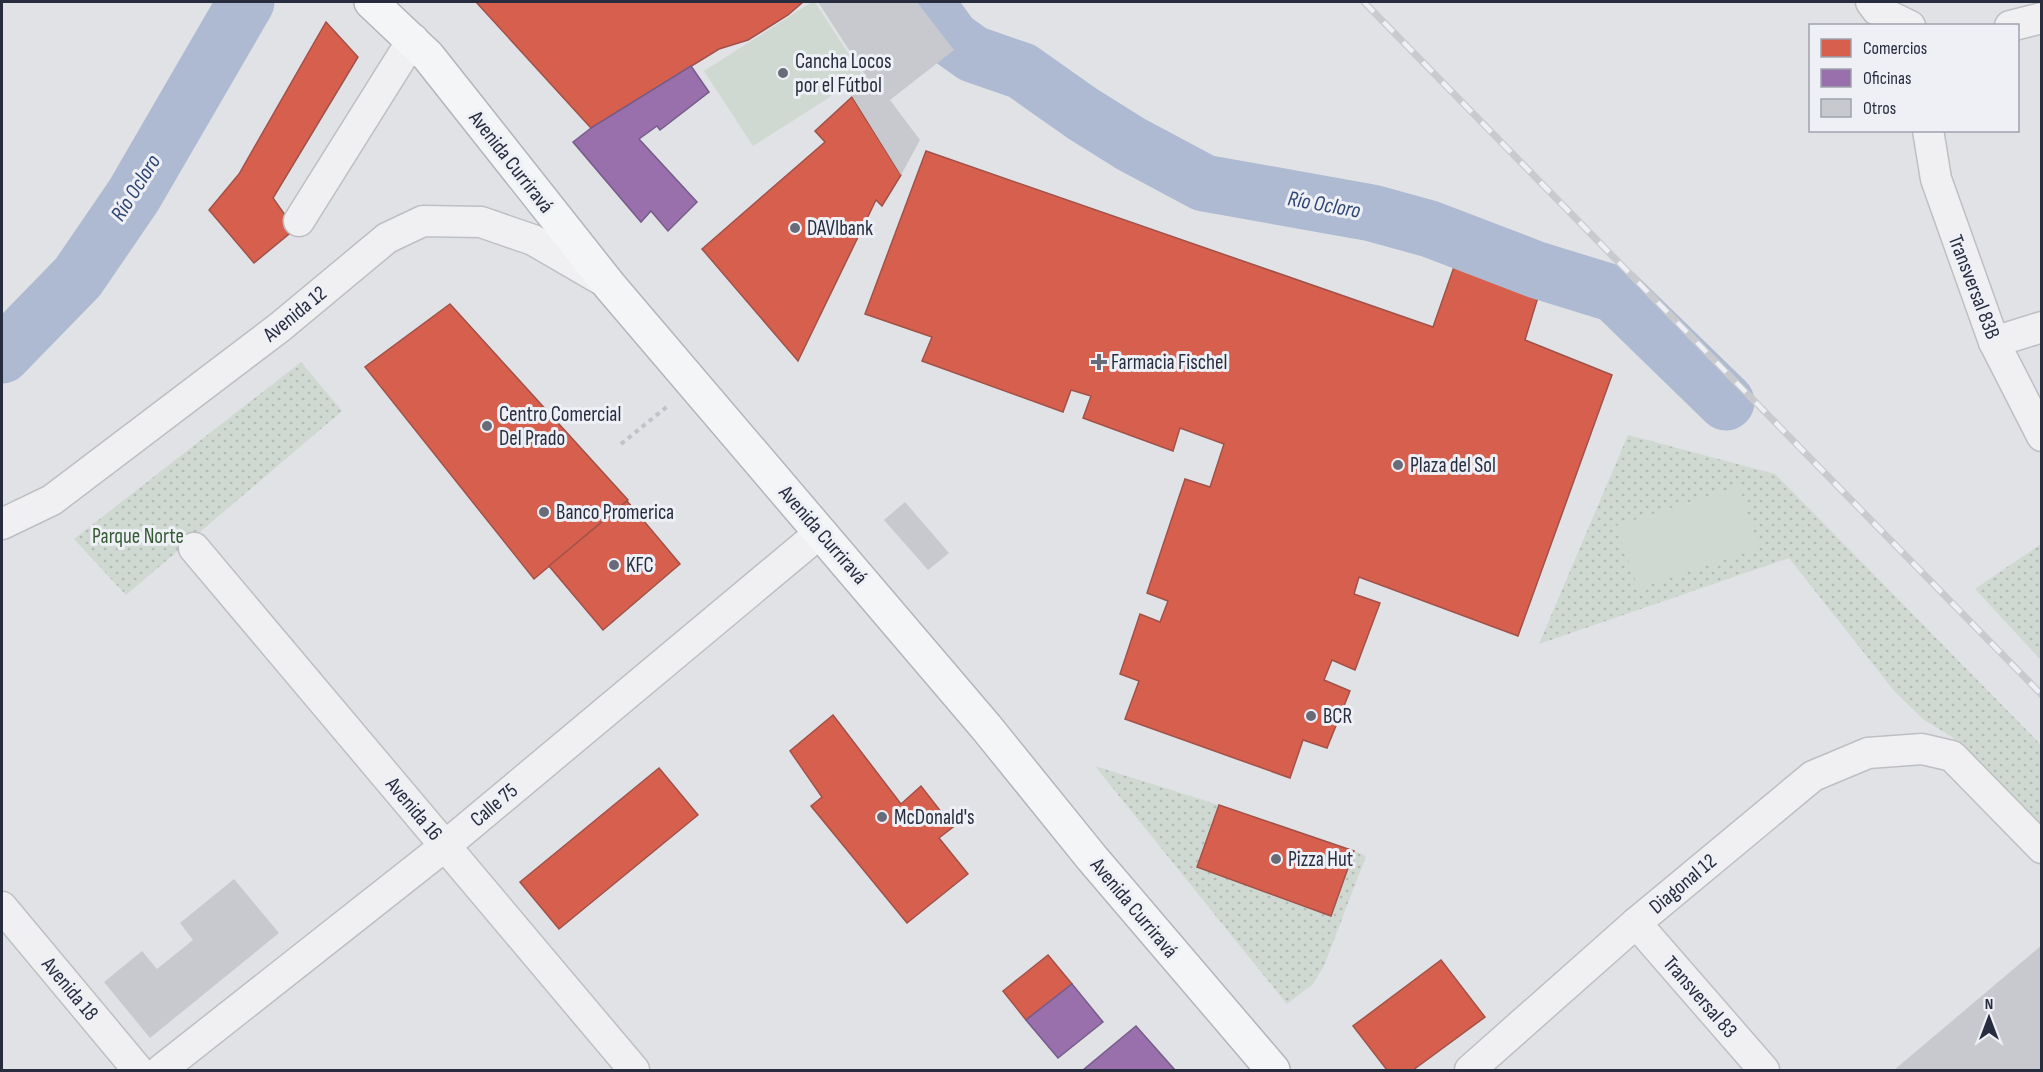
<svg xmlns="http://www.w3.org/2000/svg" width="2043" height="1072" font-family="'Sofia Sans Condensed',sans-serif">
	<defs>
		<pattern id="green-dots" width="8" height="8" patternUnits="userSpaceOnUse" patternTransform="scale(1.5)"><rect width="8" height="8" fill="#cfd9d1"/><path d="M2 2h.1M6 6h.1" fill="none" stroke="#b2bbb4" stroke-width="1.8" stroke-linecap="round"/></pattern>
	</defs>
	<rect width="100%" height="100%" fill="#e0e2e6"/>
	<g fill="url(#green-dots)">
		<path d="M301,362L342,411L126,595L74,539Z"/>
		<path d="M1628,435L1775,474L2041,745V827L1952,737L1923,719L1895,692L1789,558L1539,644Z"/>
		<path d="M2041,544V660L1975,589Z"/>
		<path d="M1095,766L1219,805L1197,867L1330,916L1354,851L1366,856L1324,966L1313,984L1287,1004Z"/>
	</g>
	<g fill="#cfd9d1">
		<path d="M812,2H815L863,76L753,146L704,71Z"/>
		<path d="M1738,486L1759,548L1638,588L1616,526Z"/>
	</g>
	<g fill="#d6604d" stroke="#a25149" stroke-width="1.5">
		<path d="M476,2H803L788,15L748,40L719,49L591,128Z"/>
		<path d="M326,22L358,57L273,198L295,229L254,263L209,210L239,174Z"/>
		<path d="M852,97L901,175L882,206L876,200L798,361L702,249L825,142L815,131Z"/>
		<path d="M926,151L1433,327L1454,267L1538,297L1525,340L1612,375L1518,636L1359,577L1354,594L1380,603L1355,670L1332,660L1324,680L1350,691L1327,748L1303,740L1290,778L1125,719L1139,681L1120,674L1140,614L1160,622L1168,601L1147,593L1185,479L1210,487L1224,444L1180,428L1173,451L1083,418L1091,396L1071,390L1063,412L922,361L932,337L865,314Z"/>
		<path d="M450,304L628,500L534,579L365,367Z"/>
		<path d="M627,501L680,564L603,630L549,566Z"/>
		<path d="M833,715L901,804L921,786L953,827L939,838L968,874L907,923L811,806L822,797L790,751Z"/>
		<path d="M659,768L698,815L559,929L520,882Z"/>
		<path d="M1219,805L1354,851L1331,916L1197,867Z"/>
		<path d="M1048,955L1072,984L1026,1020L1003,991Z"/>
		<path d="M1441,960L1485,1017L1413,1070H1387L1353,1026Z"/>
	</g>
	<g fill="#9970ab" stroke="#775c8b" stroke-width="1.5">
		<path d="M691,66L709,92L660,130L657,126L639,139L697,202L668,231L651,211L641,222L573,142L591,128Z"/>
		<path d="M1072,984L1103,1022L1058,1058L1026,1020Z"/>
		<path d="M1136,1026L1175,1070H1083Z"/>
	</g>
	<g fill="none" stroke-linecap="round" stroke-linejoin="round">
		<g stroke="#aebad2" stroke-width="57">
			<path d="M925,2L952,39L973,54L1022,71L1083,114L1131,144L1204,183L1372,213L1430,229L1537,270L1615,294L1726,402"/>
			<path d="M2,355L78,277L134,195L246,2"/>
		</g>
	</g>
	<g fill="#c7c9ce">
		<path d="M818,2H917L954,50L890,100L920,140L901,175L847,88L866,76Z"/>
		<path d="M905,502L949,553L928,570L884,520Z"/>
		<path d="M234,879L279,933L150,1038L104,982L142,951L157,969L193,940L180,923Z"/>
		<path d="M2042,945V1070H1894Z"/>
	</g>
	<g fill="none" stroke-linecap="round" stroke-linejoin="round">
		<defs>
			<g id="minor">
				<path d="M1871,2L1877,10L1910,26"/>
				<path d="M2010,26L2042,18"/>
				<path d="M1928,130L1936,179L1994,342L2042,436"/>
				<path d="M299,221L413,39"/>
				<path d="M1994,342L2042,327"/>
				<path d="M2,524L52,500L280,327L387,238L423,221L481,222L533,240L602,280"/>
				<path d="M194,548L634,1070"/>
				<path d="M2,907L138,1070"/>
				<path d="M1636,923L1764,1070"/>
				<path d="M161,1070L445,846L821,532"/>
				<path d="M1470,1070L1636,923L1813,776L1868,753L1922,749L1952,756L2042,848"/>
			</g>
			<path id="highway" d="M371,2L428,56L610,286L986,727L1092,858L1273,1070"/>
		</defs>
		<use href="#minor" stroke="#bdbfc3" stroke-width="33"/>
		<use href="#highway" stroke="#b2b5bb" stroke-width="36"/>
		<path stroke="#c2c3c9" stroke-width="4" stroke-dasharray="4.5 4.5" stroke-linecap="butt" d="M621,444L669,405"/>
		<use href="#minor" stroke="#f0f0f2" stroke-width="30"/>
		<use href="#highway" stroke="#f4f5f6" stroke-width="33"/>
		<defs>
			<path id="rail" d="M1364,2L2042,695"/>
		</defs>
		<use href="#rail" stroke="#c9cacd" stroke-width="7"/>
		<use href="#rail" stroke="#eef0f6" stroke-width="4.5" stroke-dasharray="14" stroke-linecap="butt"/>
	</g>
	<g fill="#686c79" stroke="#eef0f6" stroke-width="2">
		<circle cx="783" cy="73" r="6"/>
		<circle cx="795" cy="228" r="6"/>
		<path d="M1096 353h6v6h6v6h-6v6h-6v-6h-6v-6h6z"/>
		<circle cx="487" cy="426" r="6"/>
		<circle cx="1398" cy="465" r="6"/>
		<circle cx="544" cy="512" r="6"/>
		<circle cx="614" cy="565" r="6"/>
		<circle cx="1311" cy="716" r="6"/>
		<circle cx="882" cy="817" r="6"/>
		<circle cx="1276" cy="859" r="6"/>
	</g>
	<g text-anchor="middle" dominant-baseline="central" stroke-width="6" stroke-linejoin="round" paint-order="stroke">
		<g font-size="21" fill="#272d3f" stroke="#eef0f6" text-anchor="start">
			<text x="795" y="61">Cancha Locos<tspan x="795" dy="24">por el Fútbol</tspan></text>
			<text x="807" y="228">DAVIbank</text>
			<text x="1111" y="362">Farmacia Fischel</text>
			<text x="499" y="414">Centro Comercial<tspan x="499" dy="24">Del Prado</tspan></text>
			<text x="1410" y="465">Plaza del Sol</text>
			<text x="556" y="512">Banco Promerica</text>
			<text x="626" y="565">KFC</text>
			<text x="1323" y="716">BCR</text>
			<text x="894" y="817">McDonald's</text>
			<text x="1288" y="859">Pizza Hut</text>
		</g>
		<g font-size="21" fill="#272d3f" stroke="#eef0f6">
			<text transform="translate(511 162) rotate(52)">Avenida Curriravá</text>
			<text transform="translate(1974 287) rotate(69)">Transversal 83B</text>
			<text transform="translate(295 314) rotate(-39)">Avenida 12</text>
			<text transform="translate(823 535) rotate(49)">Avenida Curriravá</text>
			<text transform="translate(494 805) rotate(-40)">Calle 75</text>
			<text transform="translate(414 809) rotate(50)">Avenida 16</text>
			<text transform="translate(1683 884) rotate(-40)">Diagonal 12</text>
			<text transform="translate(1134 908) rotate(50)">Avenida Curriravá</text>
			<text transform="translate(70 989) rotate(50)">Avenida 18</text>
			<text transform="translate(1700 997) rotate(49)">Transversal 83</text>
		</g>
		<g font-size="21" fill="#365b34" stroke="#eef0f6">
			<text x="138" y="536">Parque Norte</text>
		</g>
		<g font-size="22" font-style="italic" fill="#314673" stroke="#eef0f6">
			<text transform="translate(136 188) rotate(-58)">Río Ocloro</text>
			<text transform="translate(1324 205) rotate(10)">Río Ocloro</text>
		</g>
	</g>
	<rect width="2043" height="1072" fill="none" stroke="#272d3f" stroke-width="6"/>
	<rect x="1809" y="24" width="210" height="108" fill="#eef0f6" stroke="#9ea2ad" stroke-width="1.5"/>
	<rect x="1821" y="39" width="30" height="18" fill="#d6604d" stroke="#9ea2ad" stroke-width="1.5"/>
	<text x="1863" y="54" font-size="18" fill="#272d3f">Comercios</text>
	<rect x="1821" y="69" width="30" height="18" fill="#9970ab" stroke="#9ea2ad" stroke-width="1.5"/>
	<text x="1863" y="84" font-size="18" fill="#272d3f">Oficinas</text>
	<rect x="1821" y="99" width="30" height="18" fill="#c7c9ce" stroke="#9ea2ad" stroke-width="1.5"/>
	<text x="1863" y="114" font-size="18" fill="#272d3f">Otros</text>
	<g transform="translate(1989 1018)" stroke="#eef0f6" stroke-width="4.5" paint-order="stroke">
	<path d="M0-4.5L10 22L0 15L-10 22Z" fill="#272d3f"/>
	<text y="-9" font-size="16" font-weight="bold" text-anchor="middle" fill="#272d3f">N</text>
	</g>
</svg>
